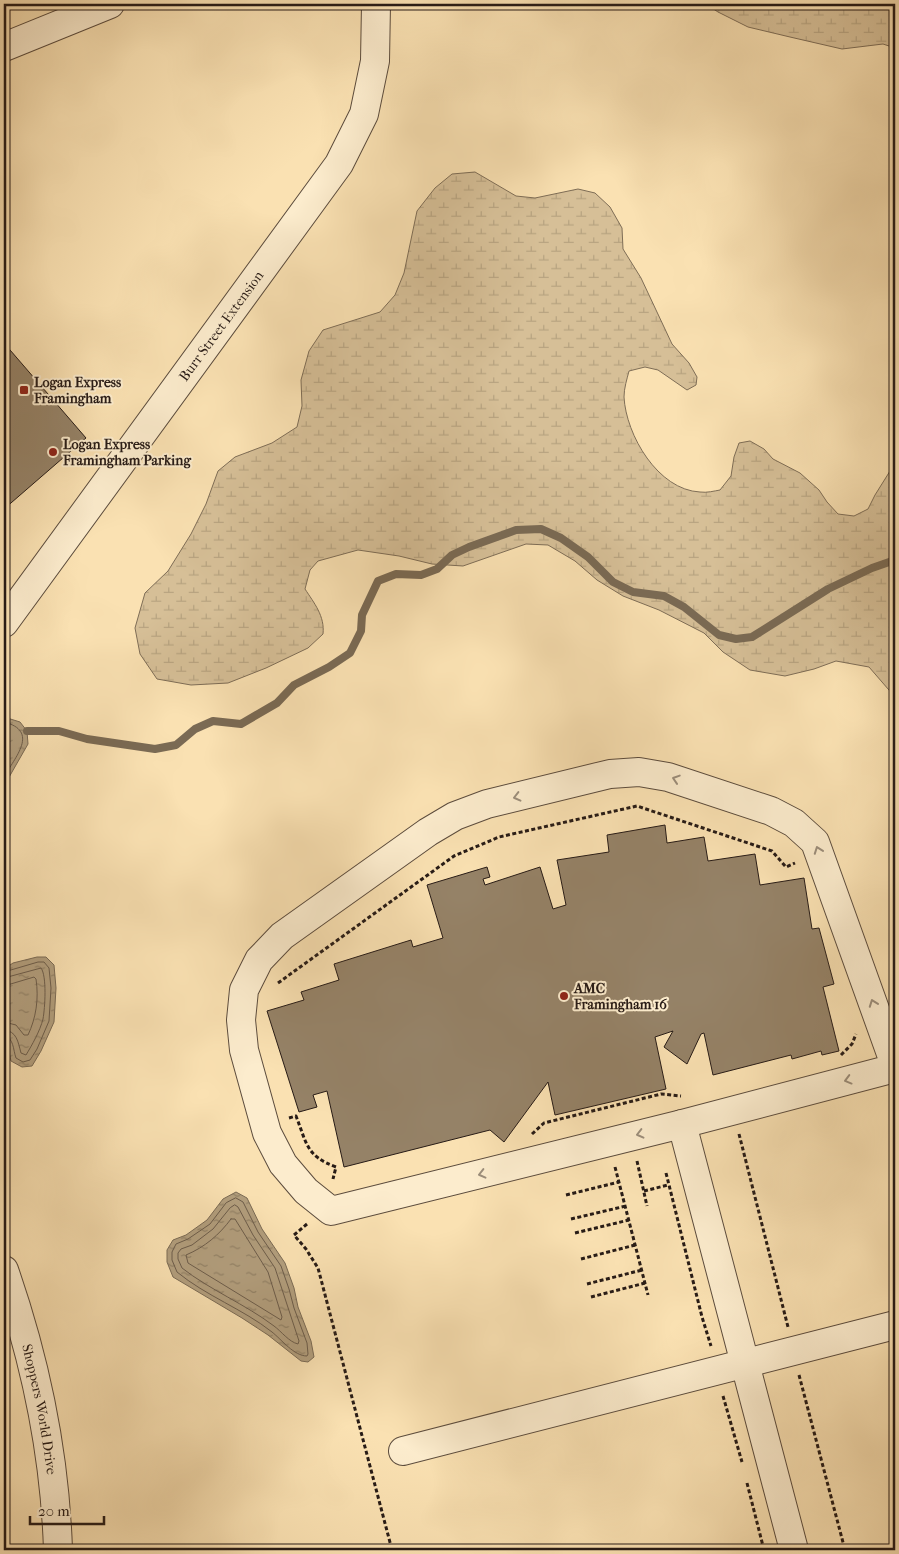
<svg xmlns="http://www.w3.org/2000/svg" width="899" height="1554" font-family="'IM FELL French Canon',serif">
	<defs>
		<pattern id="wetland-marsh" width="20" height="14" patternUnits="userSpaceOnUse" patternTransform="scale(1.25)"><rect width="20" height="14" fill="#d6bf97"/><path d="M1 5h8M5 5V1M11 12h8M15 12V8" fill="none" stroke="#b8a481"/></pattern>
		<pattern id="water-ripples" width="26" height="14" patternUnits="userSpaceOnUse" patternTransform="scale(1.25)"><rect width="26" height="14" fill="#b29e7d"/><path d="M2 4q2-2 4 0t4 0M15 11q2-2 4 0t4 0" fill="none" stroke="#918065"/></pattern>
	</defs>
	<rect width="100%" height="100%" fill="#fae1b2"/>
	<filter id="stains"><feTurbulence type="fractalNoise" baseFrequency=".004" numOctaves="4"/><feColorMatrix values="0 0 0 0 .2 0 0 0 0 .09 0 0 0 0 .02 0 0 0 .5 -.17"/></filter>
	<radialGradient id="worn" r=".72"><stop offset=".6" stop-color="#630" stop-opacity="0"/><stop offset="1" stop-color="#630" stop-opacity=".3"/></radialGradient>
	<g fill="url(#wetland-marsh)" stroke="#7e6d56">
		<path d="M706,4H895V48L883,44L842,49L790,37L748,27L718,12Z"/>
		<path d="M475,172L516,196L535,198L578,189L595,193L610,207L622,228L623,249L641,278L672,344L689,363L697,377L696,385L687,390L658,370L645,367L629,371C627,379 624,388 624,397C626,435 658,490 700,492C707,493 714,491 720,490L731,476L734,457L739,443L750,441L764,449L773,459L800,473L819,490L827,502L838,514L854,516L868,509L875,495L895,463V697L869,667L836,661L814,669L785,676L750,670L723,652L704,633L659,610L623,596L597,580L575,561L548,545L526,544L463,566L432,564L399,556L358,550L318,561L310,570L305,589C314,603 325,616 323,634L308,648L266,668L228,683L191,685L157,679L140,654L135,628L145,593L168,571L191,534L206,504L218,471L235,457L272,443L297,427L302,406L301,380L309,351L323,330L380,312L395,295L404,273L417,211L435,188L452,174Z"/>
	</g>
	<g fill="url(#water-ripples)" stroke="#7a6a54">
		<path d="M4,717L20,722L27,731L28,744L4,786Z"/>
		<path d="M37,957H46L54,965L56,988L54,1022L41,1051L32,1066L22,1067L11,1061L4,1031V969L13,963Z"/>
		<path d="M236,1192L247,1198L262,1229L285,1263L294,1288L298,1307L311,1341L314,1357L308,1362L301,1361L268,1335L242,1318L173,1277L167,1262V1250L173,1240L186,1235L207,1220L223,1199Z"/>
	</g>
	<g fill="none" stroke-linecap="round" stroke-linejoin="round">
		<g stroke="#6c5c4a" stroke-width="1">
			<path d="M4,722C40,731 15,757 4,777"/>
			<path d="M4,972L38,962H44L49,968L51,988L49,1021L37,1049L30,1060L23,1062L16,1058C13,1050 14,1037 4,1036"/>
			<path d="M4,978L41,968C47,976 45,1008 43,1019C40,1031 32,1045 26,1055L21,1053C18,1042 17,1031 4,1030"/>
			<path d="M4,986L34,977L36,979C39,999 36,1018 28,1035H24L16,1025L4,1022"/>
			<path d="M236,1198L243,1202L258,1232L281,1266L289,1289L294,1308L307,1343L308,1354L307,1356C294,1356 282,1340 272,1332C243,1309 206,1296 177,1272L172,1260V1252L176,1244L188,1239L210,1224L226,1203Z"/>
			<path d="M235,1205L238,1207L253,1235L275,1268L299,1341L298,1344C289,1342 281,1331 274,1326C245,1304 210,1290 182,1268L178,1259V1253L181,1249L192,1245L213,1229L230,1208Z"/>
			<path d="M231,1219H235L268,1272L282,1317L281,1320L188,1263L186,1255C205,1247 219,1235 231,1219Z"/>
		</g>
		<path stroke="#7a6a54" stroke-width="8" d="M27,731H59L87,739L155,749L176,745L195,729L213,721L241,724L277,703L294,685L329,667L350,653L361,631L362,615L378,581L396,574L421,575L437,569L452,555L469,547L516,530L541,529L561,538L588,557L613,582L633,592L664,596L684,607L719,635L736,639L752,637L828,589L872,568L895,560"/>
	</g>
	<g fill="#958267" stroke="#271b16">
		<path d="M4,343L86,438L4,509Z"/>
		<path d="M665,825L667,843L704,837L708,861L755,854L760,885L804,878L812,929L819,928L834,984L823,987L839,1051L822,1055L821,1051L792,1059L791,1055L713,1075L704,1033L701,1034L687,1064L664,1047L673,1031L655,1037L666,1089L555,1115L548,1082L504,1142L490,1130L344,1167L327,1091L313,1095L317,1107L299,1112L267,1011L304,1000L301,992L339,980L334,964L411,940L413,947L443,938L427,885L487,867L490,877L483,879L485,885L540,867L553,909L566,905L557,860L609,852L607,835Z"/>
	</g>
	<g fill="none" stroke-linecap="round" stroke-linejoin="round">
		<defs>
			<g id="minor">
				<path d="M4,47L110,4"/>
				<path id="s1" d="M4,623L339,164L364,114L375,61L376,4"/>
				<path d="M895,1065L815,842L794,823L771,811L668,777L639,772L610,774L487,804L455,816L428,832L282,936L259,960L244,990L241,1020L244,1050L267,1133L283,1164L306,1191L331,1211L682,1124L895,1068"/>
				<path d="M682,1124L794,1550"/>
				<path id="s2" d="M4,1270C35,1359 55,1456 58,1550"/>
				<path d="M403,1451L895,1325"/>
			</g>
		</defs>
		<use href="#minor" stroke="#5c4c3d" stroke-width="30"/>
		<g stroke="#271b16" stroke-width="3" stroke-dasharray="4 2.5" stroke-linecap="butt">
			<path d="M278,983L454,856L499,837L637,806L772,851L786,867L795,863"/>
			<path d="M841,1055L852,1044L856,1034"/>
			<path d="M289,1118L296,1116C307,1144 306,1156 336,1167L333,1179"/>
			<path d="M532,1134L544,1123L661,1094L681,1096"/>
			<path d="M739,1134L788,1327"/>
			<path d="M637,1161L647,1206"/>
			<path d="M615,1167L648,1295"/>
			<path d="M666,1173L702,1317L711,1346"/>
			<path d="M644,1191L668,1185"/>
			<path d="M566,1195L619,1182"/>
			<path d="M571,1219L626,1206"/>
			<path d="M307,1224L294,1235L306,1249L318,1268L392,1550"/>
			<path d="M575,1233L629,1220"/>
			<path d="M581,1259L635,1245"/>
			<path d="M587,1284L642,1270"/>
			<path d="M591,1297L645,1283"/>
			<path d="M799,1375L845,1550"/>
			<path d="M723,1396L742,1462"/>
			<path d="M747,1483L764,1550"/>
		</g>
		<use href="#minor" stroke="#fceccd" stroke-width="28"/>
	</g>
	<defs><path id="oneway-chevron" d="M-2-3.5L2.5 0L-2 3.5" fill="none" stroke-width="1.6" stroke-linecap="round" stroke-linejoin="round" transform="scale(1.25)"/></defs>
	<g stroke="#9c8e7b">
		<use href="#oneway-chevron" transform="translate(676 779) rotate(-162)"/>
		<use href="#oneway-chevron" transform="translate(517 797) rotate(166)"/>
		<use href="#oneway-chevron" transform="translate(818 850) rotate(-110)"/>
		<use href="#oneway-chevron" transform="translate(873 1003) rotate(-110)"/>
		<use href="#oneway-chevron" transform="translate(848 1080) rotate(165)"/>
		<use href="#oneway-chevron" transform="translate(640 1134) rotate(166)"/>
		<use href="#oneway-chevron" transform="translate(482 1174) rotate(166)"/>
	</g>
	<g fill="#8f2418" stroke="#fceccd" stroke-width="2">
		<rect x="19" y="385" width="10" height="10" rx="2.5"/>
		<circle cx="53" cy="452" r="5"/>
		<circle cx="564" cy="996" r="5"/>
	</g>
	<g text-anchor="middle" dominant-baseline="central" stroke-width="4" stroke-linejoin="round" paint-order="stroke">
		<g font-size="14" fill="#271b16" stroke="#fceccd">
			<text stroke="none"><textPath href="#s1" startOffset="368">Burr Street Extension</textPath></text>
			<text stroke="none"><textPath href="#s2" startOffset="144">Shoppers World Drive</textPath></text>
		</g>
		<g font-size="14" font-weight="bold" fill="#271b16" stroke="#fceccd" text-anchor="start">
			<text x="34" y="382">Logan Express<tspan x="34" dy="16">Framingham</tspan></text>
			<text x="63" y="444">Logan Express<tspan x="63" dy="16">Framingham Parking</tspan></text>
			<text x="574" y="988">AMC<tspan x="574" dy="16">Framingham 16</tspan></text>
		</g>
	</g>
	<rect width="899" height="1554" fill="none" stroke="#fae1b2" stroke-width="20"/>
	<rect x="5" y="5" width="889" height="1544" fill="none" stroke="#271b16" stroke-width="2.5"/>
	<rect x="10" y="10" width="879" height="1534" fill="none" stroke="#271b16"/>
	<path d="M30 1516v8h74v-8" fill="none" stroke="#271b16" stroke-width="2.5"/>
	<text x="38" y="1516" font-size="15" fill="#271b16" stroke="#fceccd" stroke-width="4" paint-order="stroke">20 m</text>
	<rect width="100%" height="100%" filter="url(#stains)"/>
	<rect width="100%" height="100%" fill="url(#worn)"/>
</svg>
